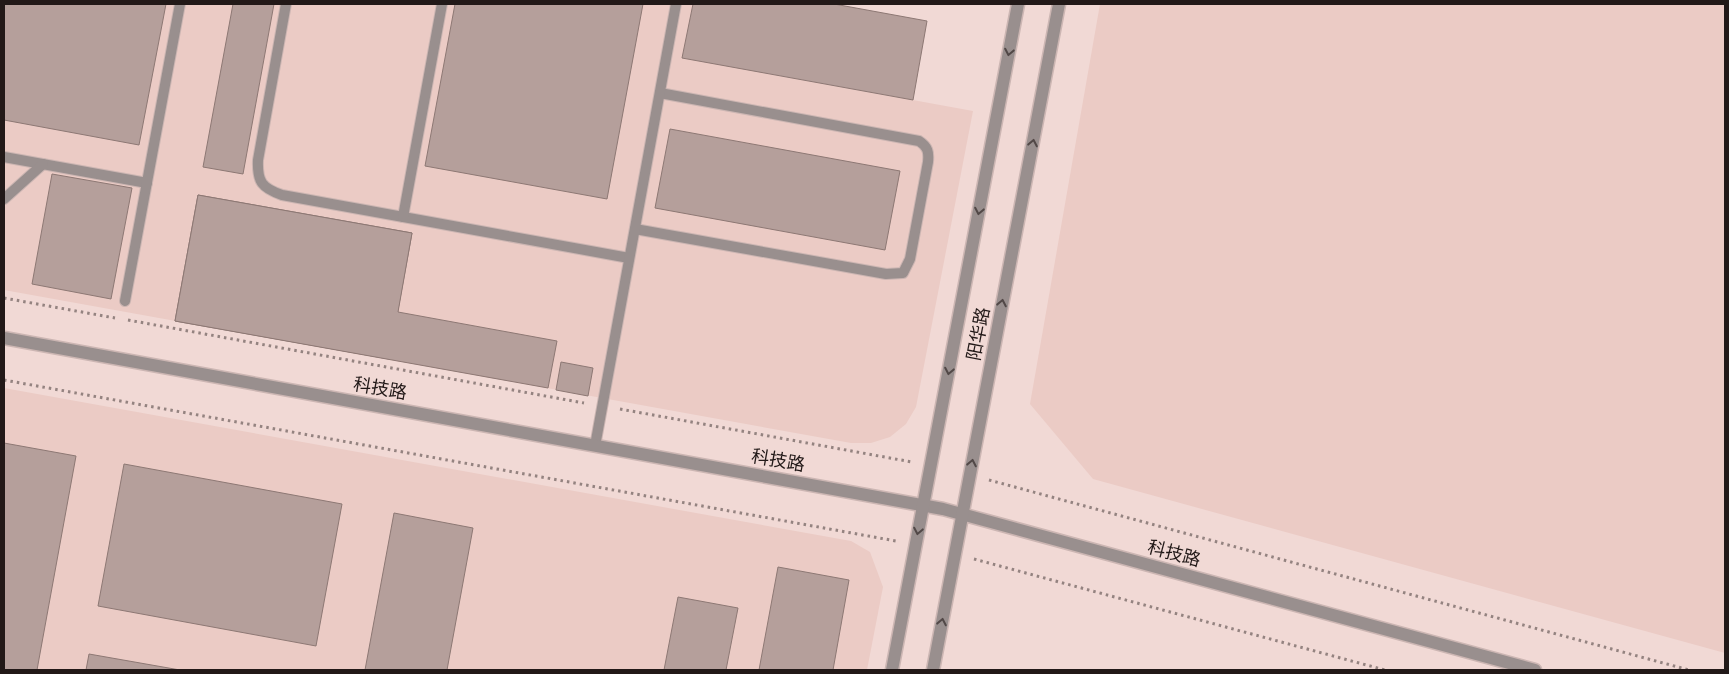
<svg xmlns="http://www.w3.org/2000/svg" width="1729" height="674" font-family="Spectral,'Noto Sans SC',serif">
	<rect width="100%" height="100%" fill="#f1d9d5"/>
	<g fill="#ebcbc5">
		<path d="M4,4H693L683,58L973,111L916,407L906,424L890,437L871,443H851L4,290Z"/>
		<path d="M1100,4H1725V653L1093,479L1030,404Z"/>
		<path d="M4,388L851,541L870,552L883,587L867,670H4Z"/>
	</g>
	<g fill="#b59f9b" stroke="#8d7874">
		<path d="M4,4H166L139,145L4,120Z"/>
		<path d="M233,4H274L243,174L203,167Z"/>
		<path d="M455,4H643L607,199L425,166Z"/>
		<path d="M693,4H834L927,21L913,100L682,58Z"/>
		<path d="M670,129L900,171L885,250L655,208Z"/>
		<path d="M52,174L132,188L111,299L32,284Z"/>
		<path d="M198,195L412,233L389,359L175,321Z"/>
		<path d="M198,195L412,233L398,312L557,341L548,388L175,321Z"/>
		<path d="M561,362L593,368L588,396L556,390Z"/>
		<path d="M4,443L76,456L37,670H4Z"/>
		<path d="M124,464L342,504L316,646L98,606Z"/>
		<path d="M394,513L473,528L447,670H365Z"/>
		<path d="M778,567L849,580L833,670H759Z"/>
		<path d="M678,597L738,608L726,670H664Z"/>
		<path d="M89,654L180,670H86Z"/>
	</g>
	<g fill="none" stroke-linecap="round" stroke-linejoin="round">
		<defs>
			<g id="service">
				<path d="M286,4L258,160C257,182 262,188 282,195L629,258"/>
				<path d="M4,157L147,183"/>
				<path d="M4,199L43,164"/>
				<path d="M403,217L442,4"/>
				<path d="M635,229L886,274L903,273L910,259L928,162C929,152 928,147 919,141L660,93"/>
				<path d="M125,301L180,4"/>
				<path d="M595,446L676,4"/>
			</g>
			<g id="minor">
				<path d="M4,338L943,509L1535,670"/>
				<path d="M892,670L1018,4"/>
				<path d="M933,670L1059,4"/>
			</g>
		</defs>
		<use href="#service" stroke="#ccb6b3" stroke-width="12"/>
		<use href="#minor" stroke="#ccb6b3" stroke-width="15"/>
		<g stroke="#948380" stroke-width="3" stroke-dasharray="2.5 4" stroke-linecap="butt">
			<path d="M4,298L115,318"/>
			<path d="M128,320L584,403"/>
			<path d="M4,380L896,541"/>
			<path d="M620,409L912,462"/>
			<path d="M989,480L1689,670"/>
			<path d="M974,559L1385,670"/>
		</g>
		<use href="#service" stroke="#998f8e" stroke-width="10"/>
		<use href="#minor" stroke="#998f8e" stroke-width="12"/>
	</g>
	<defs><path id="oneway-chevron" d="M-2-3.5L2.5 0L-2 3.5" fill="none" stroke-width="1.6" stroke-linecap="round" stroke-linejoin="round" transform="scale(1.25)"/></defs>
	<g stroke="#524847">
		<use href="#oneway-chevron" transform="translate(1009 52) rotate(101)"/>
		<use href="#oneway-chevron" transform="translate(1033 143) rotate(-79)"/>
		<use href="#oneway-chevron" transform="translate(979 211) rotate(101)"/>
		<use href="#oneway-chevron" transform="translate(1002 303) rotate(-79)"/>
		<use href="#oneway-chevron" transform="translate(949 371) rotate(101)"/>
		<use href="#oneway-chevron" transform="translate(972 463) rotate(-79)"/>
		<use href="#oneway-chevron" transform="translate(918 531) rotate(101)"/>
		<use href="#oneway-chevron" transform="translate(942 622) rotate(-79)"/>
	</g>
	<g text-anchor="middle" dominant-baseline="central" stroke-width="4.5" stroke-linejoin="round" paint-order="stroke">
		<g font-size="18" fill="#221918" stroke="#f1d9d5">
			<text transform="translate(979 334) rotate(-79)">阳华路</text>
			<text transform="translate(380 389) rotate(10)">科技路</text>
			<text transform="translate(778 461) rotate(10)">科技路</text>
			<text transform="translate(1174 554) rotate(15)">科技路</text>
		</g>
	</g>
	<rect width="1729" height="674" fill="none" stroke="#221918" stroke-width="10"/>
</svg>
